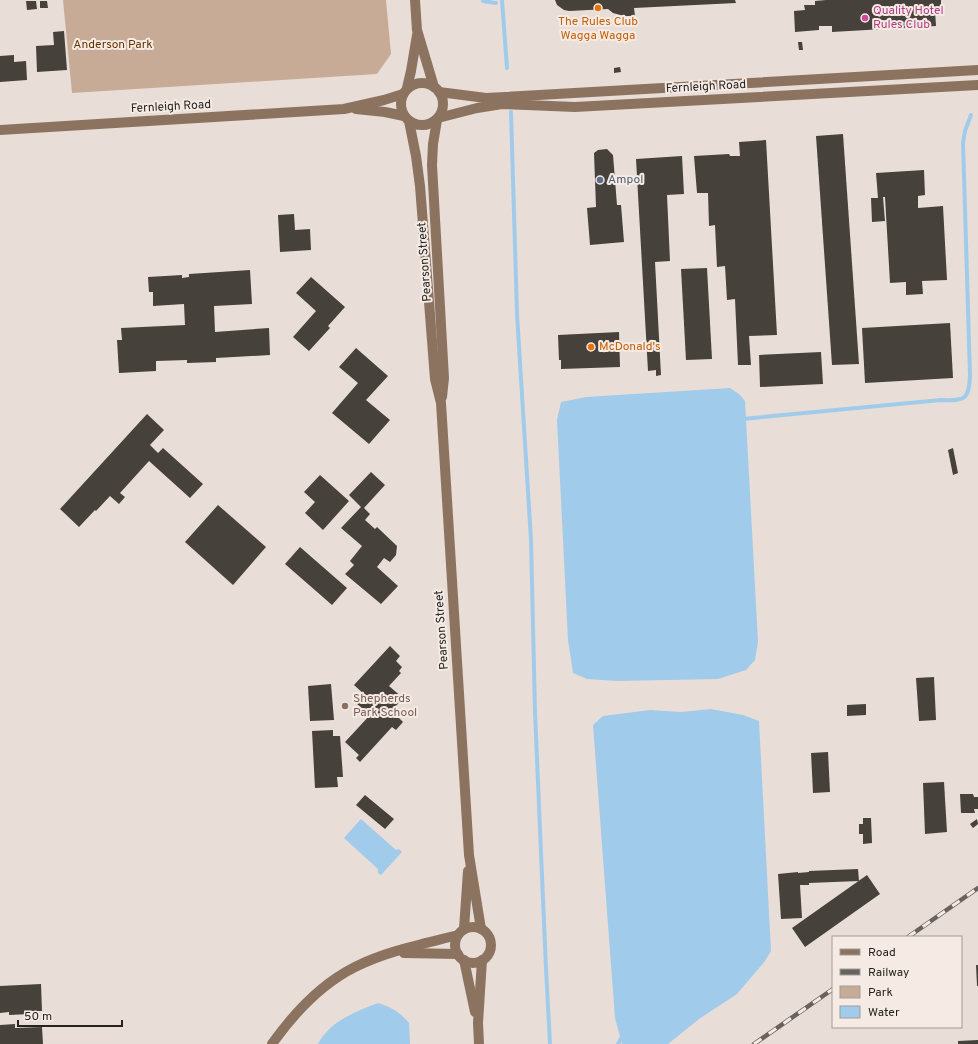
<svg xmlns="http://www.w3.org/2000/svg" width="978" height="1044" font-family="Overpass,sans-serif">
	<rect width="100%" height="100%" fill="#e8ded7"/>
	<path fill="#c8ab96" d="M63,0H386L391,54L377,74L72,93Z"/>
	<g fill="#a1cbea">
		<path d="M730,388L739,394L745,401L758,642L755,660L746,670L718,679L617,681L587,679L573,673L568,640L557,420L561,402L586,397Z"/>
		<path d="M711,709L743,715L759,721L771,951L765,961L737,994L699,1019L668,1044H622L615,1018L593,725L603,716L650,710L681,712Z"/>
		<path d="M361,819L396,850L399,849L402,852L381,875L378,873V869L344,838Z"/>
		<path d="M378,1003C391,1007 400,1012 409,1023L410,1044H318C330,1021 355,1012 378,1003Z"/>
	</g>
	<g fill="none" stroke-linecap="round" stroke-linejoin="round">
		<g stroke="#a1cbea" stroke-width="4">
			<path d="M502,0L507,68"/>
			<path d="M483,1L496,3"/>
			<path d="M511,112L517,314L531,540L535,712L546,969L550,1044"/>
			<path d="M742,419L941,400C965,401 969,400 970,375L963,143L965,131L971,115"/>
			<path d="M618,1044L622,1037"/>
		</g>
	</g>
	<g fill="#46413a">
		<path d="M555,0H735L736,3L634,8L635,16H624L613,13L608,9L569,11L564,10L557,5Z"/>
		<path d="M826,0H941V10L935,11L936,26L832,32V26H819V30L795,32L794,11L805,10L804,5H815V1Z"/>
		<path d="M26,1H36L37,9L27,10Z"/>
		<path d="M40,1H47L48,8H40Z"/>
		<path d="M64,31L67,70L37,72L36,46L54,45L53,32Z"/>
		<path d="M798,42H802L803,50H799Z"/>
		<path d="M14,55V62L26,61L27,80L0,82V56Z"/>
		<path d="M620,67L621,72L614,73V68Z"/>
		<path d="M843,134L859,364L832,365L816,136Z"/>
		<path d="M766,140L777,335L749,336L751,365H738L735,299L727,300L725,266L717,267L715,225L709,226L708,193H697L694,156L729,154L730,156H740L739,142Z"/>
		<path d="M607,149L613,155L617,205H621L624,242L590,245L587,208L596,207L594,153L598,150Z"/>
		<path d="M682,156L684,194L667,195L670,261L655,262L661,375L656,376V370L648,371L636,159Z"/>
		<path d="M924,170L925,195L918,196V208L943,206L947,280L922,281L923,294L906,295V282L890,283L885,197H883L885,221L872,222L871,198H878L876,173Z"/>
		<path d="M294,214L295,230L310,229L311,250L280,252L278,215Z"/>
		<path d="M707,268L712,359L686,360L681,269Z"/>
		<path d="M250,270L252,304L214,306L215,332L269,328L270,355L216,358V362L187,363V360L156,361V371L119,373L117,340H122L121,328L185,325L184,304L153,306V292H149L148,277L182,275V278L189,277V274Z"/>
		<path d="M311,277L345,307L328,326L330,328L309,351L293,337L316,311L296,293Z"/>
		<path d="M950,323L953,378L865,383L862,328Z"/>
		<path d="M619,332L620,367L561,369V360H559L558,335Z"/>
		<path d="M356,348L388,376L366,400L390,420L369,444L332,413L358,383L339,367Z"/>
		<path d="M821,352L823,384L760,387L759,355Z"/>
		<path d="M147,414L164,430L150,445L158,453L163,448L203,484L190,498L149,461L120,493L125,497L119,504L110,496L96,511L95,510L79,527L60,509Z"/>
		<path d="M953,448L958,473L953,475L948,450Z"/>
		<path d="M371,472L385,485L364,508L370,514L365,520L375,529L377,527L397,546L396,555L390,562L384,558L377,567L398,586L381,604L345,574L354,565L350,561L362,546L341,528L361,507L349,495Z"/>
		<path d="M320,475L349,501L323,530L305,513L315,502L304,492Z"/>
		<path d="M218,505L266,547L233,585L185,542Z"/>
		<path d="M300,547L347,588L332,605L285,564Z"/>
		<path d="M390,646L400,656L396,661L402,667L399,671L401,673L389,686L403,698L395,707L403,714L399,718L403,722L396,730L392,727L360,762L356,758L359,755L345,742L370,715L357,704L365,695L354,685Z"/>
		<path d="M934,677L936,720L919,721L916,678Z"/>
		<path d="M331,684L334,720L310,721L308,686Z"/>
		<path d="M866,704V715L847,716V705Z"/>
		<path d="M333,730V736H340L343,777H337L338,787L315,788L312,731Z"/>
		<path d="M828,752L830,792L813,793L811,753Z"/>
		<path d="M944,782L947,832L925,834L923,783Z"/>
		<path d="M960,794H973L974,797H978V809H974L975,813H961Z"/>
		<path d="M365,795L394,819L385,829L356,805Z"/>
		<path d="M863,818H871L872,843L863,844V834H859V824H863Z"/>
		<path d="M977,819L978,824L973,828L970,824Z"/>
		<path d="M858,869L859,881L809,883V885H800L802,918L781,919L778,874L798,872V873L809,872V871Z"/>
		<path d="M867,875L880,894L805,947L792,928Z"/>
		<path d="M976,965H978V986H977Z"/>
		<path d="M41,984L42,1011H29L30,1014L9,1015V1012L0,1013V986Z"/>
		<path d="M15,1024V1028L42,1027L43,1044H0V1025Z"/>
		<path d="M978,1040V1044H958V1041Z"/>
	</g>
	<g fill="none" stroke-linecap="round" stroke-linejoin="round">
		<g stroke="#8c7360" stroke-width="10">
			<path d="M415,0L417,30L434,87"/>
			<circle cx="422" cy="104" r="21"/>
			<path d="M407,88L411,71L417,35"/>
			<path d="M439,92L486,98L978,70"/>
			<path d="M356,109L385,112L404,116"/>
			<path d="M438,118L477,108L502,104L575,107L978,85"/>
			<path d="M437,120L433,144L432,165L444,378L442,397"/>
			<path d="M409,121L416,156L420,186L435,379L441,403L469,855L481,929"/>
			<path d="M0,130L344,109L384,100L403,94"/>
			<circle cx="473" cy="945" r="18"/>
			<path d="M464,929L468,871"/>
			<path d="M404,953L458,954"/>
			<path d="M464,960L475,1012"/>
			<path d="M272,1044C294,1013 321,984 355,967C387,951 423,944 458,935"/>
			<path d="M479,1044L478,1023L482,960"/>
		</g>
		<defs>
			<g id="rail">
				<path d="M908,937L978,888"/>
				<path d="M754,1044L833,989"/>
			</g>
		</defs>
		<use href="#rail" stroke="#69635f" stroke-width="4.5"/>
		<use href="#rail" stroke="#f5ebe4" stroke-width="3" stroke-dasharray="9" stroke-linecap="butt"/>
	</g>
	<g fill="#e8710a" stroke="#f5ebe4" stroke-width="1.5">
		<circle cx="598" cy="8" r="4"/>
		<circle cx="591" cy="347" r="4"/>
	</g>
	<circle fill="#d1479c" stroke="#f5ebe4" stroke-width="1.5" cx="865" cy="18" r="4"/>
	<circle fill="#5c6f8a" stroke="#f5ebe4" stroke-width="1.5" cx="600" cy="180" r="4"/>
	<circle fill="#8d6e63" stroke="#f5ebe4" stroke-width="1.5" cx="345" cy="706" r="4"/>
	<g text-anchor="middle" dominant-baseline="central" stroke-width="4" stroke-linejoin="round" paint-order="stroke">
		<g font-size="12" fill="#b23c85" stroke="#f5ebe4" text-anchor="start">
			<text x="873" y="11">Quality Hotel<tspan x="873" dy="14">Rules Club</tspan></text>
		</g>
		<g font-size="12" fill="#c56008" stroke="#f5ebe4">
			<text x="598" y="22">The Rules Club<tspan x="598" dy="14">Wagga Wagga</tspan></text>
			<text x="599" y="347" text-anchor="start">McDonald's</text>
		</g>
		<g font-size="12" fill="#653300" stroke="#f5ebe4">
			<text x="113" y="45">Anderson Park</text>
		</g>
		<g font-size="12" fill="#262220" stroke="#f5ebe4">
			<text transform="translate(706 87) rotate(-3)">Fernleigh Road</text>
			<text transform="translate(171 107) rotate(-3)">Fernleigh Road</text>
			<text transform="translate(425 262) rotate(-94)">Pearson Street</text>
			<text transform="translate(442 630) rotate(-94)">Pearson Street</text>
		</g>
		<g font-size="12" fill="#4e5e75" stroke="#f5ebe4" text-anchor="start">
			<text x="608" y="180">Ampol</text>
		</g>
		<g font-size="12" fill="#785e54" stroke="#f5ebe4" text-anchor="start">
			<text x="353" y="699">Shepherds<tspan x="353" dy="14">Park School</tspan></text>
		</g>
	</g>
	<rect x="832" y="936" width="130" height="92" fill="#f5ebe4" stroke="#a29b96"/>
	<rect x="840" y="949" width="20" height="6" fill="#8c7360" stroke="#a29b96"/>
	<text x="868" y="956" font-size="12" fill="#262220">Road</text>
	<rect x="840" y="969" width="20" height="6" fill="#69635f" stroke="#a29b96"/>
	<text x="868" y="976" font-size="12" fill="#262220">Railway</text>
	<rect x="840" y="986" width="20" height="12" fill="#c8ab96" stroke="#a29b96"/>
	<text x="868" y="996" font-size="12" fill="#262220">Park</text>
	<rect x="840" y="1006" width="20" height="12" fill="#a1cbea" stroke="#a29b96"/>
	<text x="868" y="1016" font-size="12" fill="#262220">Water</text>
	<path d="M18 1020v6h104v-6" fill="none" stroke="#262220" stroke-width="2"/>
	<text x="24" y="1020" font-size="12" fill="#262220" stroke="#f5ebe4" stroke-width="3" paint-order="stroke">50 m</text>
</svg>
